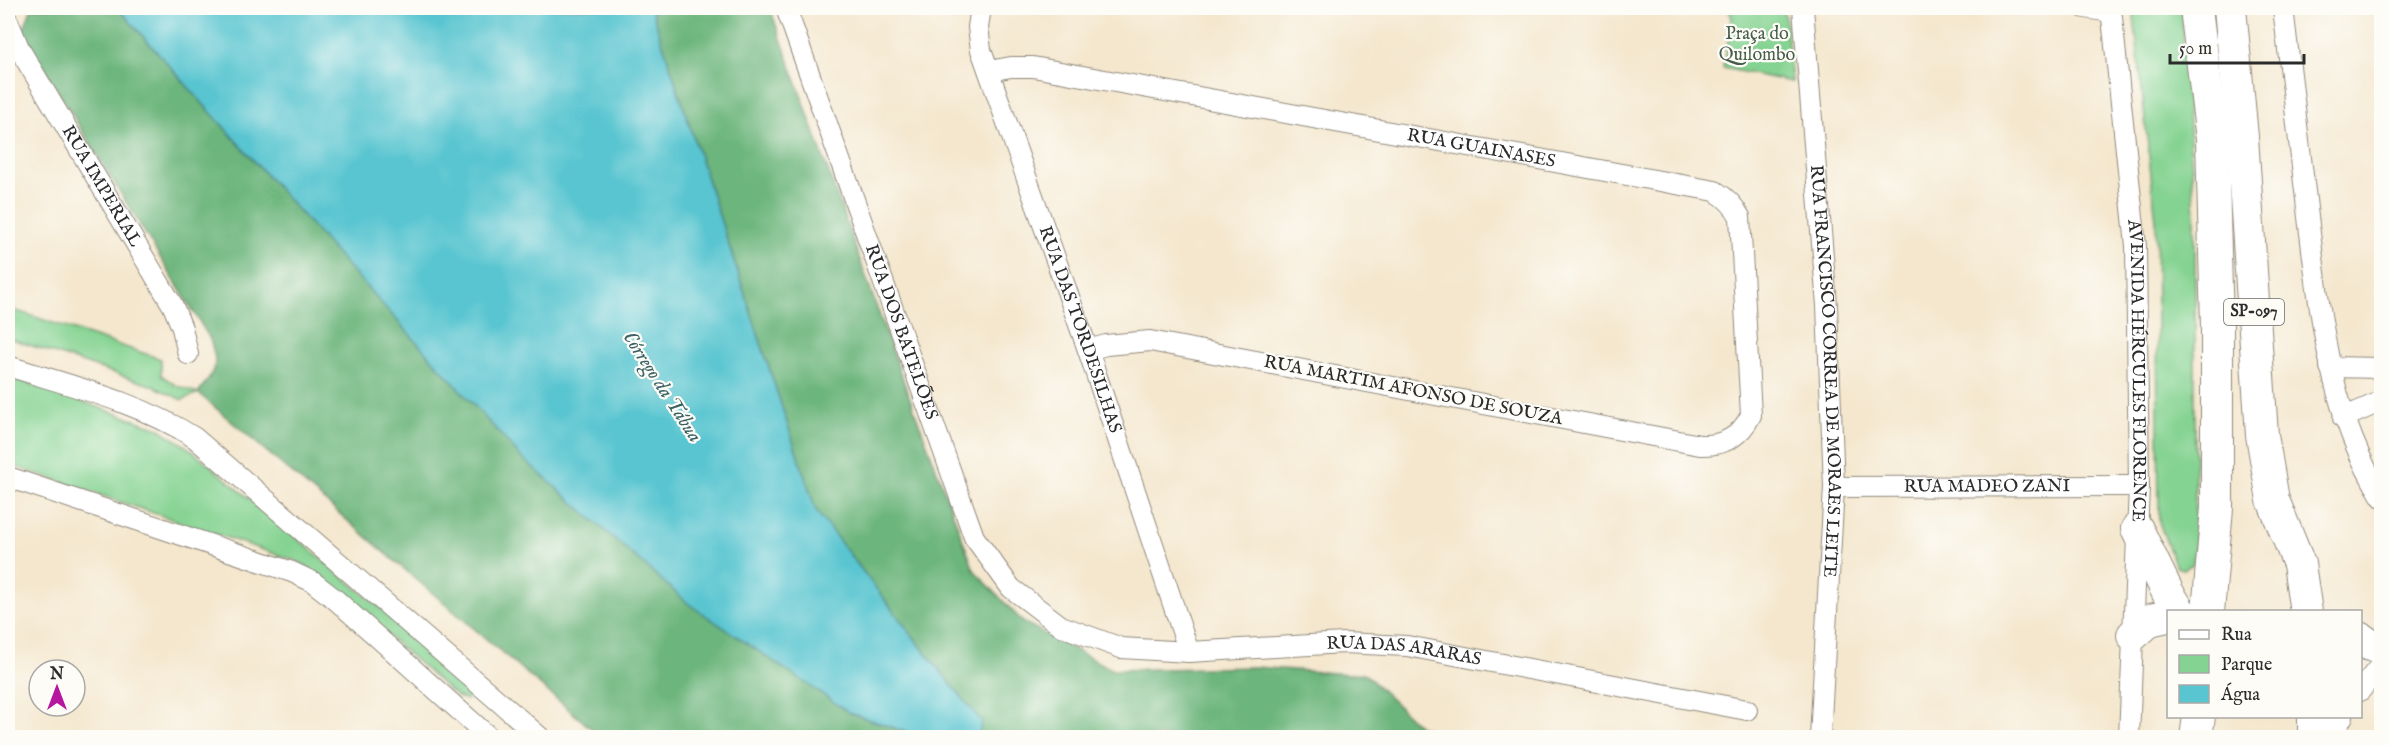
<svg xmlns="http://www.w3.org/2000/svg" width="2389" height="745" font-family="'IM FELL English',serif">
	<rect width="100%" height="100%" fill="#fdfcf7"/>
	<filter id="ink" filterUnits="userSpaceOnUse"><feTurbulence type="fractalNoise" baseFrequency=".0167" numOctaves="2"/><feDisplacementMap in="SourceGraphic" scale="12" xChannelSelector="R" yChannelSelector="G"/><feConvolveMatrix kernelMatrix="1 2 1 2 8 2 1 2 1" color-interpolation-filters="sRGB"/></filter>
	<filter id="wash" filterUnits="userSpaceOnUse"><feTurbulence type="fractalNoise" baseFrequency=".008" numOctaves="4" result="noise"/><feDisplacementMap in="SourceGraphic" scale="24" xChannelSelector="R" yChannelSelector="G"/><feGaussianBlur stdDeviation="1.35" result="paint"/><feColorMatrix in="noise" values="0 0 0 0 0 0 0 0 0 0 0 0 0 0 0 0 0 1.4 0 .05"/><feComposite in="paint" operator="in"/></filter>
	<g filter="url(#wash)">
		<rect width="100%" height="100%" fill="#f4e7ce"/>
		<g fill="#85d392" stroke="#587f5e" stroke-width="1.5">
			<path d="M1728,8H1780L1785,15L1792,82L1723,68L1732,18Z"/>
			<path d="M2133,8H2181L2195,215V545L2193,564L2184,569L2176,567L2159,522L2156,221Z"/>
			<path d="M8,308L161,359V375L177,386L198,393L182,400L153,386L8,338Z"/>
			<path d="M8,376L158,428L189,448L471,684L472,695L467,700L457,697L322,577L299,562L8,464Z"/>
		</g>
		<g fill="#6cb57c" stroke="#4c7054" stroke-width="1.5">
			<path d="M34,8H118L335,252L520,456L689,604L850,713L921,737H601L198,393C216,368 220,367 209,337L22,33L31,10Z"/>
			<path d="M651,8H770L896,361L974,570L1023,622L1113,670L1255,667L1348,674L1364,673L1419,726L1448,737H978L981,722L929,657L816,511Z"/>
		</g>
		<path fill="#58c5d0" stroke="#42787e" stroke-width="1.5" d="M118,8H651L816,511L929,657L982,722L978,737H921L850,713L689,604L520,456L335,252Z"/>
	</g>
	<g filter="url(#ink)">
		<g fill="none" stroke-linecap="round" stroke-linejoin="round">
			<defs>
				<g id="minor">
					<path id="s1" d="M786,8L974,537L1011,588L1061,626L1121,648L1189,652L1344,643L1407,646L1747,710"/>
					<path id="s2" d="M981,8L978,27L981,50L1088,350L1189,652"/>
					<path id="s3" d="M1803,8L1827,306L1834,487L1820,738"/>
					<path d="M2085,8L2111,12"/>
					<path id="s4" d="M2111,8L2136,246L2139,486L2129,738"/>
					<path d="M2283,8C2291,77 2300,147 2308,217C2320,313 2329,413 2382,497"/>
					<path id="s5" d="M8,21L20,50L173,306L182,328L188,354"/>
					<path id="s6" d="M989,71L1011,67H1033L1715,191C1727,198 1734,205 1740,217L1751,415C1740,437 1724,446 1700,445L1150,341L1106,345L1088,350"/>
					<path d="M8,366C71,386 139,402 195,438L541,738"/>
					<path d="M2330,367L2382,368"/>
					<path d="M2343,418L2382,401"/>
					<path d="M8,477L292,572L313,582L336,600L490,738"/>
					<path id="s7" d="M1834,487L2139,486"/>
					<path d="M2360,691L2382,663"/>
					<path d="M2331,738L2343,716"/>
				</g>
				<g id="primary">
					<path d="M2196,8L2212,139L2217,327V508L2208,612"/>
					<path d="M2230,8L2242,137L2262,435L2273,500L2299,564L2306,612"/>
					<path d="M2137,529L2168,593L2180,612"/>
					<path d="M2133,635L2150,620L2168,616"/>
					<path d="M2360,638L2370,645"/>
					<path d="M2314,716V738"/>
					<path d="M2196,738L2199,716"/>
				</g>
			</defs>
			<use href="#minor" stroke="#90897c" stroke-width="22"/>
			<use href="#primary" stroke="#90897c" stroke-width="34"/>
			<use href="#minor" stroke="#fff" stroke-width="20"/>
			<use href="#primary" stroke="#fff" stroke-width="32"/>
		</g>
	</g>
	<g text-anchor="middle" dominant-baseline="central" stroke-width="4.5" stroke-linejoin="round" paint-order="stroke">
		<rect fill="#fdfcf7" stroke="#6a6a68" stroke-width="1.5" x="2224" y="299" width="60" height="26" rx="4.5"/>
		<g font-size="16" font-weight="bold" fill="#2b2b2b">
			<text x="2254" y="312">SP-097</text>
		</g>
		<g font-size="18" fill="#465d4a" stroke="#fdfcf7">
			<text x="1757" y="34">Praça do<tspan x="1757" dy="21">Quilombo</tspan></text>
		</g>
		<g font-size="18" fill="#2b2b2b" stroke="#fdfcf7">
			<text stroke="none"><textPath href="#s6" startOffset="500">RUA GUAINASES</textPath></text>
			<text stroke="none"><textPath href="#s5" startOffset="190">RUA IMPERIAL</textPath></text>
			<text stroke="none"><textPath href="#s2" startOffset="339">RUA DAS TORDESILHAS</textPath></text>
			<text stroke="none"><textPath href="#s1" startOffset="344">RUA DOS BATELÕES</textPath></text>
			<text stroke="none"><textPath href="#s3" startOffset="364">RUA FRANCISCO CORREA DE MORAES LEITE</textPath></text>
			<text stroke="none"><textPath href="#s4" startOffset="364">AVENIDA HÉRCULES FLORENCE</textPath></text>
			<text transform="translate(1413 391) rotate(11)">RUA MARTIM AFONSO DE SOUZA</text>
			<text stroke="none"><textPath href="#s7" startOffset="153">RUA MADEO ZANI</textPath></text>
			<text stroke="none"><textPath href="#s1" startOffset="1035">RUA DAS ARARAS</textPath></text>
		</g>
		<g font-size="20" font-style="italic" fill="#3b6165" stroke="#fdfcf7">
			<text transform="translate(662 387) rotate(57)">Córrego da Tábua</text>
		</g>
	</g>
	<rect width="2389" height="745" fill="none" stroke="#fdfcf7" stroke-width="30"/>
	<rect x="2167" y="610" width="195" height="108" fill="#fdfcf7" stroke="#a9a8a5" stroke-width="1.5"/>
	<rect x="2179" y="630" width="30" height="9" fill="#ffffff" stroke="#a9a8a5" stroke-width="1.5"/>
	<text x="2221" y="640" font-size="18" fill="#2b2b2b">Rua</text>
	<rect x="2179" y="655" width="30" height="18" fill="#85d392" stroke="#a9a8a5" stroke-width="1.5"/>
	<text x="2221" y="670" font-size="18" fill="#2b2b2b">Parque</text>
	<rect x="2179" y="685" width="30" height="18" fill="#58c5d0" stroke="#a9a8a5" stroke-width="1.5"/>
	<text x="2221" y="700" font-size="18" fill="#2b2b2b">Água</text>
	<g transform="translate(57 688)"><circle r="28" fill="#fdfcf7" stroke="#a9a8a5" stroke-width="1.5"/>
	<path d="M0-4.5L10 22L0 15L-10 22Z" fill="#b5179e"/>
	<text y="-9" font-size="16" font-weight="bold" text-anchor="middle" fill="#2b2b2b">N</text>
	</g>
	<path d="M2170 54v9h134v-9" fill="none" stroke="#2b2b2b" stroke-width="3"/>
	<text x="2179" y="54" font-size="18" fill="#2b2b2b" stroke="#fdfcf7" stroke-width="4.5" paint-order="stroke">50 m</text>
</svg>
